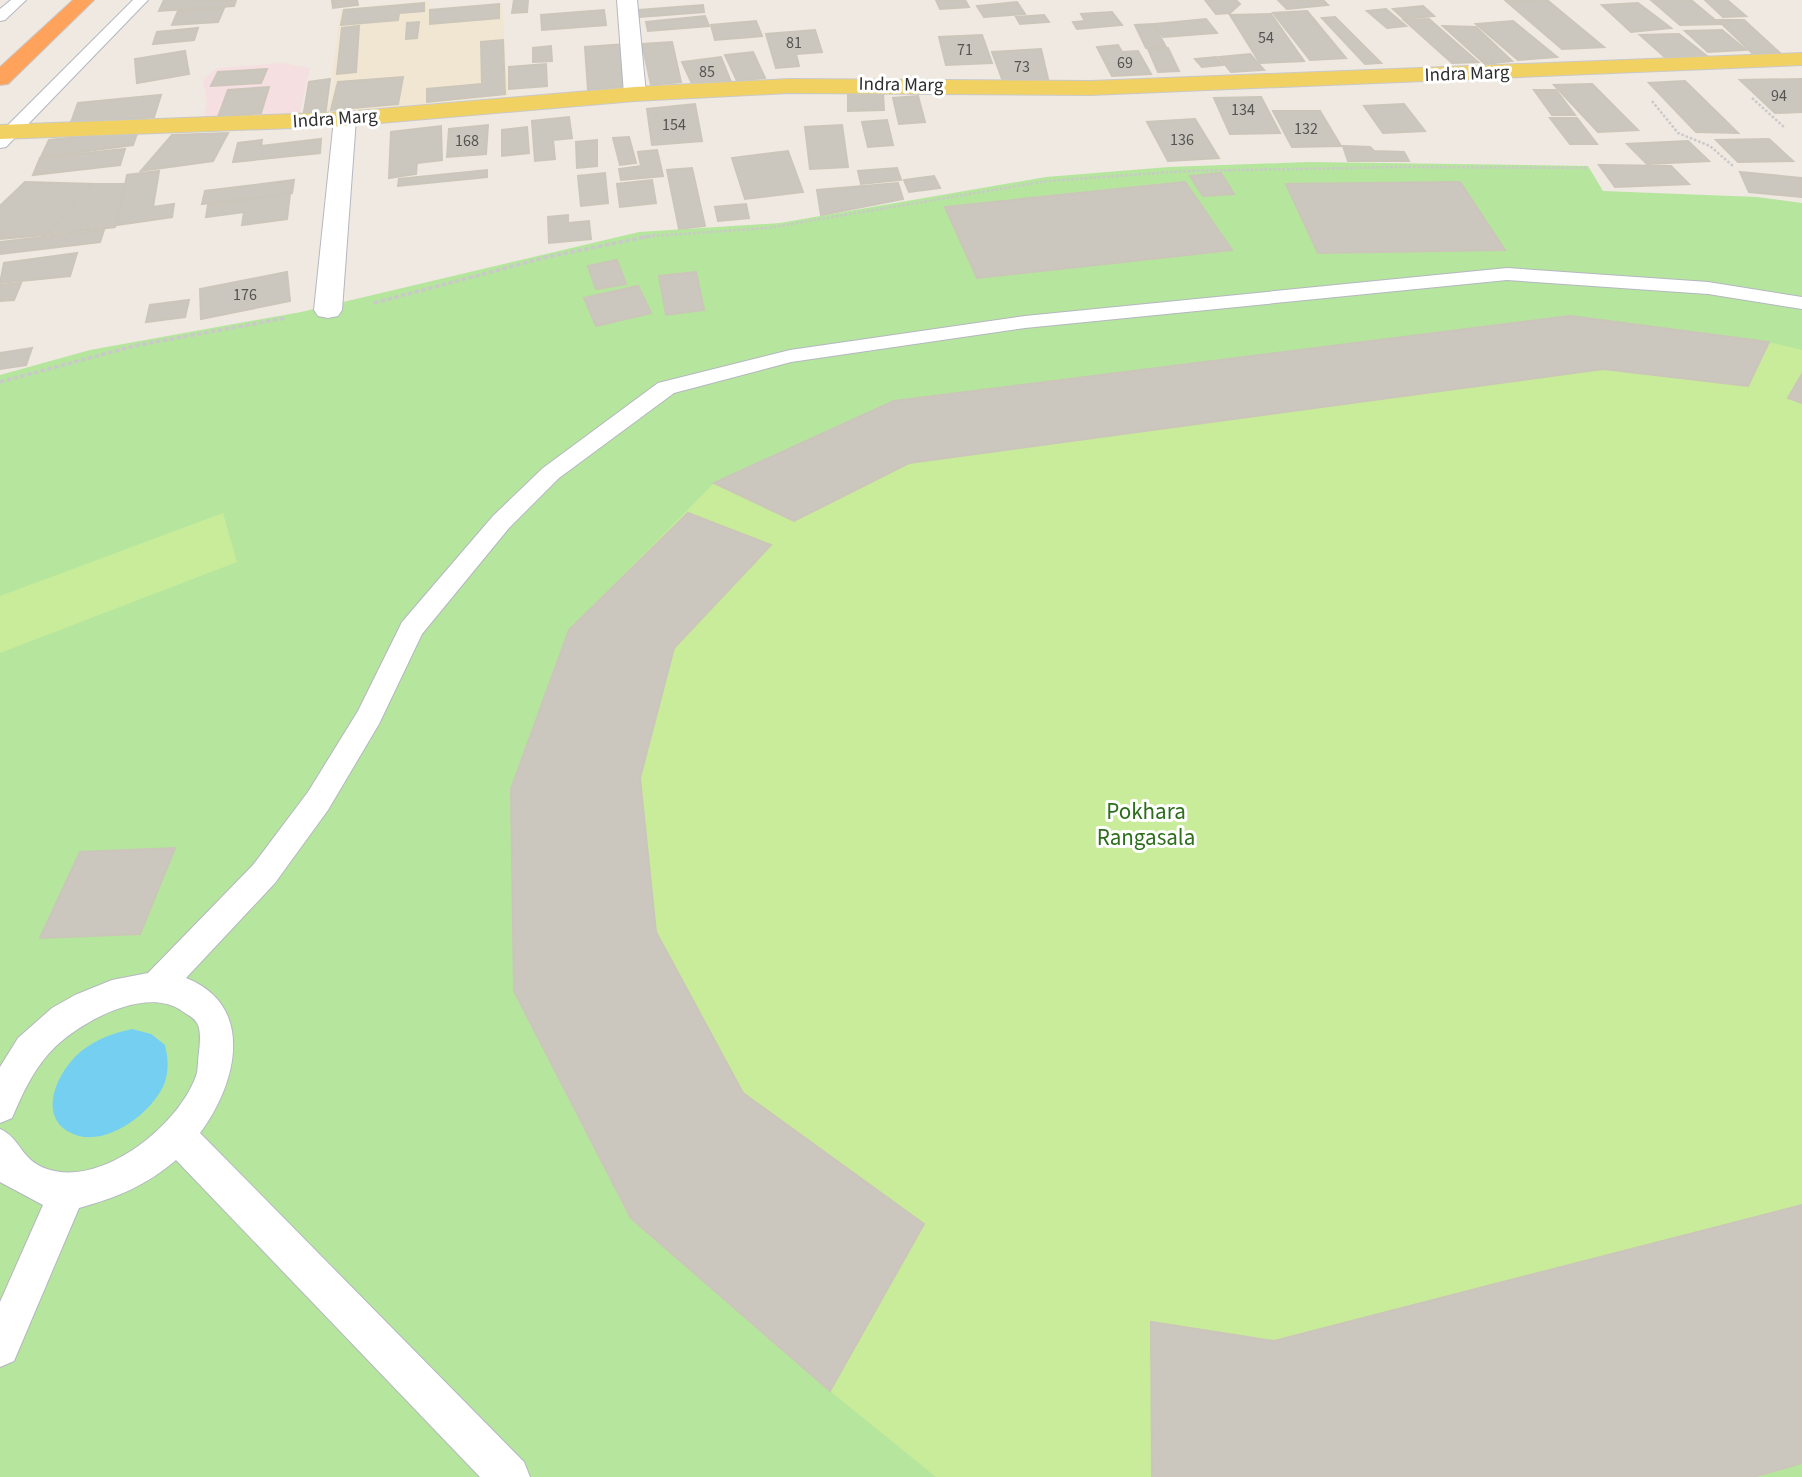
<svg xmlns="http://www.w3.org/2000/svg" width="1802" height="1477" font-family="'Source Sans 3',sans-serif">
	<rect width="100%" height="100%" fill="#efe9e1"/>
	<path fill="#f0e6d1" d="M429,1V10L502,3L508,95L327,115L334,81L332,74L341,9Z"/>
	<path fill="#f5dfe0" d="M283,63L310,68L300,113L261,119L203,122L207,103L203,80L217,68Z"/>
	<path fill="#b6e59e" d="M1309,162L1588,166L1603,191L1757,197L1802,203V1477H0V375L90,350L301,312L639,232L780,223L1046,177L1169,167Z"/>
	<g fill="#c9ec9a">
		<path d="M1570,316L1768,342L1802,350V1463L1753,1477H936L830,1391L631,1218L514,991L511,789L569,630L714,483L894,401Z"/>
		<path d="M223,513L237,562L0,653V596Z"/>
	</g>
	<path fill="#75cff0" d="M132,1029L151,1034L165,1045C168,1058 169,1069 165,1082C153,1114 102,1151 69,1132C34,1112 63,1062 87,1047C102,1037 115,1033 132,1029Z"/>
	<g fill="#cbc7bf" stroke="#cbc5ba" stroke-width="2">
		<path d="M164,0H236L234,6L159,11Z"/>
		<path d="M332,0H357L358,5L333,8Z"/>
		<path d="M514,0H528L527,12L512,13Z"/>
		<path d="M936,0H965L969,7L940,9Z"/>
		<path d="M1205,0H1236L1240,4L1230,13L1216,14Z"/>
		<path d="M1278,0H1323L1328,5L1287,9Z"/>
		<path d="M1547,0L1604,47L1562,49L1506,1Z"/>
		<path d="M1651,0H1691L1720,24L1680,25Z"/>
		<path d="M1705,0H1727L1746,16L1723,17Z"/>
		<path d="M1017,2L1025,14L984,17L977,6Z"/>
		<path d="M424,3V11L399,13L398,20L341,25L344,10Z"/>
		<path d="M1638,3L1671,28L1631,32L1602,5Z"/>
		<path d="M499,4V18L430,24V10Z"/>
		<path d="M703,5L704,12L640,17L639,10Z"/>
		<path d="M1423,6L1434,16L1404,19L1393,9Z"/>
		<path d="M224,8L218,22L172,25L178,11Z"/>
		<path d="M1386,9L1406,26L1387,28L1367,11Z"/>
		<path d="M604,10L606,25L542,30L541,15Z"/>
		<path d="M1307,11L1346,58L1310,60L1273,13Z"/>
		<path d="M1112,12L1122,25L1077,29L1073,22L1085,21L1081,14Z"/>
		<path d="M1271,14L1304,61L1260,63L1230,15Z"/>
		<path d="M1044,15L1049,22L1020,24L1016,17Z"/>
		<path d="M705,16L709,26L648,31L646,22Z"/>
		<path d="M1335,17L1381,63L1365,64L1322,18Z"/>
		<path d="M1206,19L1217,33L1163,37L1154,24Z"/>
		<path d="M1429,19L1478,62L1452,63L1404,20Z"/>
		<path d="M1718,20H1744L1780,53H1752Z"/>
		<path d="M756,21L762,36L715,40L711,25Z"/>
		<path d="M1513,21L1557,57L1518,60L1476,24Z"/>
		<path d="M419,22L417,38L406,39L407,23Z"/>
		<path d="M1153,24L1166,47L1146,48L1135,25Z"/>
		<path d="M359,26L356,72L337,74L342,28Z"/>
		<path d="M1443,26L1476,27L1512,61L1485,64Z"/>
		<path d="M198,28L194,40L153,44L157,32Z"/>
		<path d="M815,30L822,52L796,54L799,66L776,68L766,34Z"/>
		<path d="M1722,30L1746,50L1708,52L1685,31Z"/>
		<path d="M1679,34L1708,57L1667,59L1640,35Z"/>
		<path d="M982,35L992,63L946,65L939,37Z"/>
		<path d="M503,40L505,94L427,102V89L482,84L481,42Z"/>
		<path d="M672,42L681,82L651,85L642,44Z"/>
		<path d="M626,44L631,86L588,90L585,47Z"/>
		<path d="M1118,45L1122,52L1138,51L1151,74L1112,76L1097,47Z"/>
		<path d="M551,46L552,61L533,62V48Z"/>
		<path d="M1168,48L1179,71L1158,72L1148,49Z"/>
		<path d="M1041,49L1049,83L1004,84L992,52Z"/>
		<path d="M185,51L189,74L137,83L135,59Z"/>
		<path d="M753,52L765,78L737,81L725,55Z"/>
		<path d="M1250,54L1264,70L1231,72L1219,57Z"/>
		<path d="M721,57L731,82L693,86L682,62Z"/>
		<path d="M1216,57L1223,65L1202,67L1195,59Z"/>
		<path d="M546,64L547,86L509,89V67Z"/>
		<path d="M267,69L261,83L211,86L218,72Z"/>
		<path d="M403,77L398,104L331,110L338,82Z"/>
		<path d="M330,79L325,116L303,118L309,82Z"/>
		<path d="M1802,79V112L1775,113L1740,80Z"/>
		<path d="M1685,81L1738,133L1696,132L1649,83Z"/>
		<path d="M1592,84L1638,130L1598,132L1554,85Z"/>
		<path d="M269,87L261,113L218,117L228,90Z"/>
		<path d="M1534,90H1556L1575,115H1552Z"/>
		<path d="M883,93L884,110L848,111V94Z"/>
		<path d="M161,95L154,117L70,125L78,103Z"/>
		<path d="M918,96L925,122L899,124L893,98Z"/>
		<path d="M1261,97L1280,133L1230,134L1214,98Z"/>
		<path d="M695,104L702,141L652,145L647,109Z"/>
		<path d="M1404,104L1425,131L1383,133L1364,106Z"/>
		<path d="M1273,111H1320L1341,146L1292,147Z"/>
		<path d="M569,117L572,138L553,140L555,159L535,161L532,121Z"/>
		<path d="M1550,118H1577L1597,144H1570Z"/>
		<path d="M1195,119L1219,158L1168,161L1147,122Z"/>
		<path d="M887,120L893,145L868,147L862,122Z"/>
		<path d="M488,125L486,154L447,157L449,129Z"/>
		<path d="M842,125L848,167L810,169L805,127Z"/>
		<path d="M441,126L442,160L417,163L416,174L389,178L391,132Z"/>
		<path d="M527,127L529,153L502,156V130Z"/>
		<path d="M138,131L133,145L41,157L49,140Z"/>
		<path d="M228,133L213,161L141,171L172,135Z"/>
		<path d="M629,137L636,163L620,165L613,138Z"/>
		<path d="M321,139L320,153L233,162L238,143L262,140L261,146Z"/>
		<path d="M1769,139L1793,161L1738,162L1716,140Z"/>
		<path d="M597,140V166L577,168L576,142Z"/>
		<path d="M1688,141L1709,161L1647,164L1627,144Z"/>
		<path d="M1343,146L1370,147L1374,151L1404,152L1409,161H1348Z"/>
		<path d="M125,149L120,165L33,175L40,158Z"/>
		<path d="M657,150L663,176L621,180L619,169L641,166L638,152Z"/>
		<path d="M788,151L803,192L745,199L732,158Z"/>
		<path d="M1599,165L1671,166L1689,184L1615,187Z"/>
		<path d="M692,168L705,226L679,229L667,170Z"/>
		<path d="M897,168L901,180L861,184L858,171Z"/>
		<path d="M487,170V177L398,186L399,179Z"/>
		<path d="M159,171L153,207L174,204L172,217L117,225L127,175Z"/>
		<path d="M1740,172L1802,178V197L1749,192Z"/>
		<path d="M605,173L608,203L581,206L578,176Z"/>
		<path d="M1221,173L1234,194L1203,196L1190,176Z"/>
		<path d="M934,176L940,188L909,192L904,180Z"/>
		<path d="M294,180L292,193L202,204L205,191Z"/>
		<path d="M652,180L656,203L620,207L617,184Z"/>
		<path d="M25,182L93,184L45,235L0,239V206Z"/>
		<path d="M1185,182L1232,250L977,278L945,207Z"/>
		<path d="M1460,182L1505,250L1318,253L1286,184Z"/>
		<path d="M898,183L903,199L821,215L817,190Z"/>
		<path d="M93,184H125L115,227L45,235Z"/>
		<path d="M290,194L287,219L242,225L244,212L206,217L208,205Z"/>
		<path d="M746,204L749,218L718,221L715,207Z"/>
		<path d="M568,215V223L589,221L591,239L549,243L548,217Z"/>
		<path d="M104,230L100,242L0,254V242Z"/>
		<path d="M77,253L70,276L0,283L4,263Z"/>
		<path d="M617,260L626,284L596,289L588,266Z"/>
		<path d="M287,272L290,301L201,319L200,289Z"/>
		<path d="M696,272L704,310L666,315L659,276Z"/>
		<path d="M21,283L14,300L0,301V285Z"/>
		<path d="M638,286L651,313L596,326L584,298Z"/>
		<path d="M189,300L185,317L146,322L150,305Z"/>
		<path d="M1570,316L1769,342L1748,386L1603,369L909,463L794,521L714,483L894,401Z"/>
		<path d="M32,348L26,365L0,369V353Z"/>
		<path d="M1802,374V403L1788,398Z"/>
		<path d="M688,513L771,545L674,648L640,778L656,932L743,1093L924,1224L830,1391L631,1218L514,991L511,789L569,630Z"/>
		<path d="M175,848L140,934L40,938L80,852Z"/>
		<path d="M1802,1205V1463L1753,1477H1152L1151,1322L1274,1341Z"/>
	</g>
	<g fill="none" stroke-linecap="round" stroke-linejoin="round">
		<defs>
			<g id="lane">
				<path d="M11,0H26L5,20L0,21V9Z"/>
				<path d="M133,0H148L6,147L0,148V133Z"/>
				<path d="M1507,268L1708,282L1802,297V309L1708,294L1507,280L1025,328L791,362L674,393L559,478L509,528L422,634L379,724L328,810L275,883L186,978C257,1006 236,1085 200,1133L524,1462L530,1477H480L176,1160C147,1185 116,1198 79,1208L14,1361L0,1367V1302L43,1205L0,1182V1129C21,1138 20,1160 47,1169C102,1188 181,1124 197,1073C198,1066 198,1058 199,1052C200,1043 201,1033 198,1025C195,1018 188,1015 182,1011C147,986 84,1020 56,1046C35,1066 23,1092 12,1118L0,1123V1067L18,1038L52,1008L75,995L112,980L148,973L253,865L308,792L358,711L402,622L493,516L543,468L658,383L790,350L1025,316Z"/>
			</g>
			<g id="street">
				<path d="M617,0H637L646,94L643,99H627L624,94Z"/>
				<path d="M345,112L353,114L356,119L342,310L338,316L328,318L318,316L314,310L334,119L337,114Z"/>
			</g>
			<path id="primary" d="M1802,53V65L1091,95L789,93L635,101L345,126L0,139V125L345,112L635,87L789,79L1091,81Z"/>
			<path id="highway" d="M73,0H94L8,84L0,85V67Z"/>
		</defs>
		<use href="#lane" stroke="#b4b7c1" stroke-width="2"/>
		<use href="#street" stroke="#b4b7c1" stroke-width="2"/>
		<use href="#primary" stroke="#c9c9c9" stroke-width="2"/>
		<use href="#highway" stroke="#c9c9c9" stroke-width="2"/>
		<g stroke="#c9c9c9" stroke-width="2.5" stroke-dasharray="2.5 2" stroke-linecap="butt">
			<path d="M1752,98L1785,128"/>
			<path d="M1652,101L1678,133L1710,146L1733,166"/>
			<path d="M639,237L767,228L1047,181L1186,171L1403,167L1587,168"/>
		</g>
		<g stroke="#c9c9c9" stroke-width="3.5" stroke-dasharray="4.5 2.5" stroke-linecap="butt">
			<path d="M374,303L547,257L655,235"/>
			<path d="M0,382L138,345L286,318"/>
		</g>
		<use href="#lane" fill="#fff" fill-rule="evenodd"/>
		<use href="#street" fill="#fff" fill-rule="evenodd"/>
		<use href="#primary" fill="#f2d163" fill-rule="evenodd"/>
		<use href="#highway" fill="#ffa35c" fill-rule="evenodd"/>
	</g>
	<g text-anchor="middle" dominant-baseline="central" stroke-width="6" stroke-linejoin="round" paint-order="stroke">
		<g font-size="16" fill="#555452">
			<text x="1266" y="38">54</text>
			<text x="794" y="43">81</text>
			<text x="965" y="50">71</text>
			<text x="1125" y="63">69</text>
			<text x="1022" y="67">73</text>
			<text x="707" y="72">85</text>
			<text x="1779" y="96">94</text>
			<text x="1243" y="110">134</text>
			<text x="674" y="125">154</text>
			<text x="1306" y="129">132</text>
			<text x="1182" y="140">136</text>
			<text x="467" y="141">168</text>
			<text x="245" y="295">176</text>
		</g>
		<g font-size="19" fill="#2e2e2e" stroke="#fff">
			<text transform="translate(1467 74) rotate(-2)">Indra Marg</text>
			<text transform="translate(901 85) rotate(1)">Indra Marg</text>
			<text transform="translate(335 119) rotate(-4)">Indra Marg</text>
		</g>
		<g font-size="23" fill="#2c6e1b" stroke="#fff">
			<text x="1146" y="811">Pokhara<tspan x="1146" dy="26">Rangasala</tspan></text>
		</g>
	</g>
</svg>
